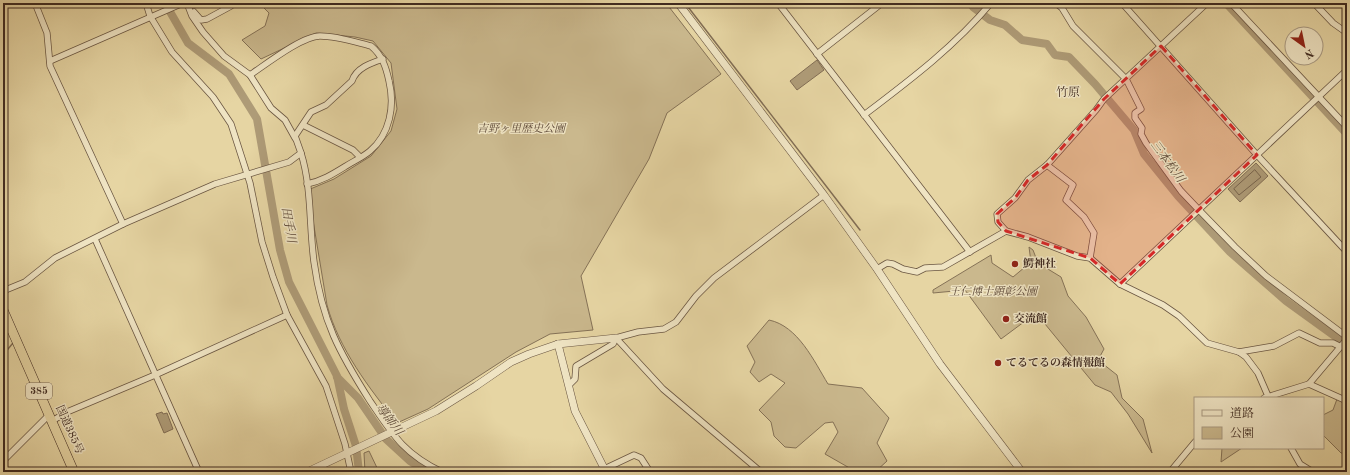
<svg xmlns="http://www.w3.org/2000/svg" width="1350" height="475" font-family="'Old Standard TT','Noto Serif JP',serif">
	<rect width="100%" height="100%" fill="#e6d5a3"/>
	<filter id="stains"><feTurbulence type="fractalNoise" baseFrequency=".005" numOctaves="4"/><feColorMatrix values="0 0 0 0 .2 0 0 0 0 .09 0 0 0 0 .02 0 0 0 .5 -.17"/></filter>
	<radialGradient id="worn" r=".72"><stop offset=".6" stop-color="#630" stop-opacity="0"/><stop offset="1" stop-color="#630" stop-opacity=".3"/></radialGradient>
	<g fill="#cab88d" stroke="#857257">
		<path d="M259,3H666L721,74L667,113L649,159L581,276L593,330L550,334L516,352L428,409L397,423C369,388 339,349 327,305L308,190L334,179L371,156L391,131L397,109L391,63L373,41L355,37L316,33L261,59L242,40L265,26L269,13Z"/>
		<path d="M1029,247L1033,250L1038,263L1061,277L1068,296L1086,317L1104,349L1098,360L1117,375L1122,398L1143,419L1152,453L1128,414L1111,392L1095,385L1036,313L1001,339L965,290L933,293V290L991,255L992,263L1013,277L1031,262Z"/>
		<path d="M769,320C798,326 814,361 828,384L862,388L889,418L877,443L887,461L875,472H853V470L825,454L838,432L833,422L825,423L796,448L785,447L774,436L771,422L759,410L785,383L771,374L759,382L750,372L755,362L747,346Z"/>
		<path d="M1337,399L1347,403V454L1341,453L1323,435V415L1333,410Z"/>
		<path d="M1222,448H1242L1221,462Z"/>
		<path d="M369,451L379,472H365L364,453Z"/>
	</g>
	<g fill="#ae9b77" stroke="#826e55">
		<path d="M817,60L824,70L797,90L790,81Z"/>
		<path d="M1256,163L1268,176L1240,202L1228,189Z"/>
		<path d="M162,412L163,414L167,413L173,429L164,433L156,414Z"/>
	</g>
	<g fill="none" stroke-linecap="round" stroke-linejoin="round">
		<path stroke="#77634c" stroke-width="1" d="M1255,170L1261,177L1239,195L1234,189Z"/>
		<g stroke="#826e55" stroke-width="1.5">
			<path d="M685,3L860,230"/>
			<path d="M3,324L6,327"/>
			<path d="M3,355L13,343"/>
		</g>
		<g stroke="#ae9b77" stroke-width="8">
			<path d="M165,3L188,43L229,74L257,119L280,250L289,282L337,376L344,409L356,446L359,472"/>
			<path d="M971,3L973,7L990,20L1005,25L1022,40L1047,44L1055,55L1069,57L1095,84L1134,130L1144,154L1178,196L1230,252L1286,301L1347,345"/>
			<path d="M1226,3L1347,134"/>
			<path d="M337,377L358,398L386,439L410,461L428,472"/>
		</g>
		<defs>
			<g id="minor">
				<path d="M35,3L47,33L50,66L123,224"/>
				<path d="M146,3L150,16L172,52L213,97L231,124L250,183L262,242L273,277L287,315L326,386L345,444L351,472"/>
				<path d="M187,3L192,16L203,32L224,56L250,75L271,108L285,120L295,138"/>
				<path d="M778,3L970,252"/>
				<path d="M1056,3L1062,8L1073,26L1126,79L1141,109L1135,113V118L1142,128L1141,134L1146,143L1181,191L1199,210L1235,247L1266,276L1347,337"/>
				<path d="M1122,3L1257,155L1347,252"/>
				<path d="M1207,3L1104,99L1096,110L1047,165L1028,180L1015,198L997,214L998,222L1006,231L1028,237L1077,256L1090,258L1120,284L1163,305L1179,316L1207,343L1239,352L1246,357L1258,373L1268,396"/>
				<path d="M1231,3L1347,127"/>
				<path d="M1314,3L1333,23L1347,33"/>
				<path d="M194,12L201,20L207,19L231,6L229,3"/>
				<path d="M817,54L882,3"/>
				<path d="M50,61L183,3"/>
				<path d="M250,75C265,65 302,36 320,36C337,36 355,42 371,46C382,55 386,67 389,81C395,106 390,134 370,151C363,157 354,161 346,166C333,174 322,181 307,184"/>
				<path d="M864,115C910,80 954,47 991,3"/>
				<path d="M303,125L353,150L360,157"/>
				<path d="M301,153C312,188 309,226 314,262C322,321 339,352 370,401C393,435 404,454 442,472"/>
				<path d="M1047,165L1073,185L1066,200L1084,217L1094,233L1090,258"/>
				<path d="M95,239L199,472"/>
				<path d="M877,269L887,263L893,264L903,269L917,272L925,268L943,267L1006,231"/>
				<path d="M1120,284L1347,70"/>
				<path d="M3,291L25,282L55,258L123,224L215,184L289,162L301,153L295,136L311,112L326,105L352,81C356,68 371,63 383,59"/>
				<path d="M616,338L663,389L761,472"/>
				<path d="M1239,352L1274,346L1299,333L1320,343H1333L1339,346"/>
				<path d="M1309,384L1347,339"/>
				<path d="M569,385L575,379L576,366L613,344L616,338L638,332L664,329L676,322L696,296L714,278L824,195"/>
				<path d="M1264,398L1309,384L1347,401"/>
				<path d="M52,421L67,412L155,375L287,315"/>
				<path d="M1291,448L1300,464L1313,472"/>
				<path d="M3,461L49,415"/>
				<path d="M598,472L634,455L641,458L650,472"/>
				<path d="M1170,472L1195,442"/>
			</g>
			<g id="tertiary">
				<path d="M678,3L824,195L877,269L940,364L1022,472"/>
				<path d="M558,344L575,411L606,472"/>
				<path d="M307,472L436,411L476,386L511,362L529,354L558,344L616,338"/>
			</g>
			<path id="trunk" d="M3,310L74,472"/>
		</defs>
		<use href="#minor" stroke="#6a5642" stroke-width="7"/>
		<use href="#tertiary" stroke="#6a5642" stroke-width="8"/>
		<use href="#trunk" stroke="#402b21" stroke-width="10"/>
		<use href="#minor" stroke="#efe4c3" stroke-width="5.5"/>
		<use href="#tertiary" stroke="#efe4c3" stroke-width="7"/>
		<use href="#trunk" stroke="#e6d5a3" stroke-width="9"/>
	</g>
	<path fill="#d62828" fill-opacity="0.2" stroke="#d62828" stroke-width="3" stroke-dasharray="8 5" stroke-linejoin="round" d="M1161,46L1257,155L1120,284L1090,258L1006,231L998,222L997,214L1015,198L1028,180L1047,165L1104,99Z"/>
	<g fill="#8f2418" stroke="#efe4c3" stroke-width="1.5">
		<circle cx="1015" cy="264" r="4"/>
		<circle cx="1006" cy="319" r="4"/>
		<circle cx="998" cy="363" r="4"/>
	</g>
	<g text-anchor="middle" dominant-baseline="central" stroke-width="3" stroke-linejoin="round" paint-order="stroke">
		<rect fill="#efe4c3" stroke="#746252" stroke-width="1" x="26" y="383" width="26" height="16" rx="3"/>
		<g font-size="10" font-weight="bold" fill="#402b21">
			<text x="39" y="391">385</text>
		</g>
		<g font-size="11" font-style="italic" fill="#5c4737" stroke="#efe4c3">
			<text x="521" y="129">吉野ヶ里歴史公園</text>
			<text x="993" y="292">王仁博士顕彰公園</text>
		</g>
		<g font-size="11" font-weight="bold" fill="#402b21" stroke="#efe4c3" text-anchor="start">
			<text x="1023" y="264">鰐神社</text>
			<text x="1014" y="319">交流館</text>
			<text x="1006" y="363">てるてるの森情報館</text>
		</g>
		<g font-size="11" fill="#402b21" stroke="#efe4c3">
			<text transform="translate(69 430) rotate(66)">国道385号</text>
		</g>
		<g font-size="12" fill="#402b21" stroke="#efe4c3">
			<text x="1068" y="93">竹原</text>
		</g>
		<g font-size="12" font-style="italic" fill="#5c4736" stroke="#efe4c3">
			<text transform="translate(1167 162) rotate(54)">三本松川</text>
			<text transform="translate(288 225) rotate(80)">田手川</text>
			<text transform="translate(389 420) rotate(53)">導師川</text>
		</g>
	</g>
	<rect width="1350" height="475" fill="none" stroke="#e6d5a3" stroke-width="16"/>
	<rect x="4" y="4" width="1342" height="467" fill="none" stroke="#402b21" stroke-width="2"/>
	<rect x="8" y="8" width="1334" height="459" fill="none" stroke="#402b21"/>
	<rect x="1194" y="397" width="130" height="52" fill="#efe4c3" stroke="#a99a82"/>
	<rect x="1202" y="410" width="20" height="6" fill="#efe4c3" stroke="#a99a82"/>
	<text x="1230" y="417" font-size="12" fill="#402b21">道路</text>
	<rect x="1202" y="427" width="20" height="12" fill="#cab88d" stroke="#a99a82"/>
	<text x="1230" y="437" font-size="12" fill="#402b21">公園</text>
	<g transform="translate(1304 46) rotate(147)"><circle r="19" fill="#efe4c3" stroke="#a99a82"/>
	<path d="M0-3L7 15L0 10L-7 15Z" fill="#8f2418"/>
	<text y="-6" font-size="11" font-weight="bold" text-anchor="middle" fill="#402b21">N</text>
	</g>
	<rect width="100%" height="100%" filter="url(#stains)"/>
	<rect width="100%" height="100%" fill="url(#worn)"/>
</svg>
